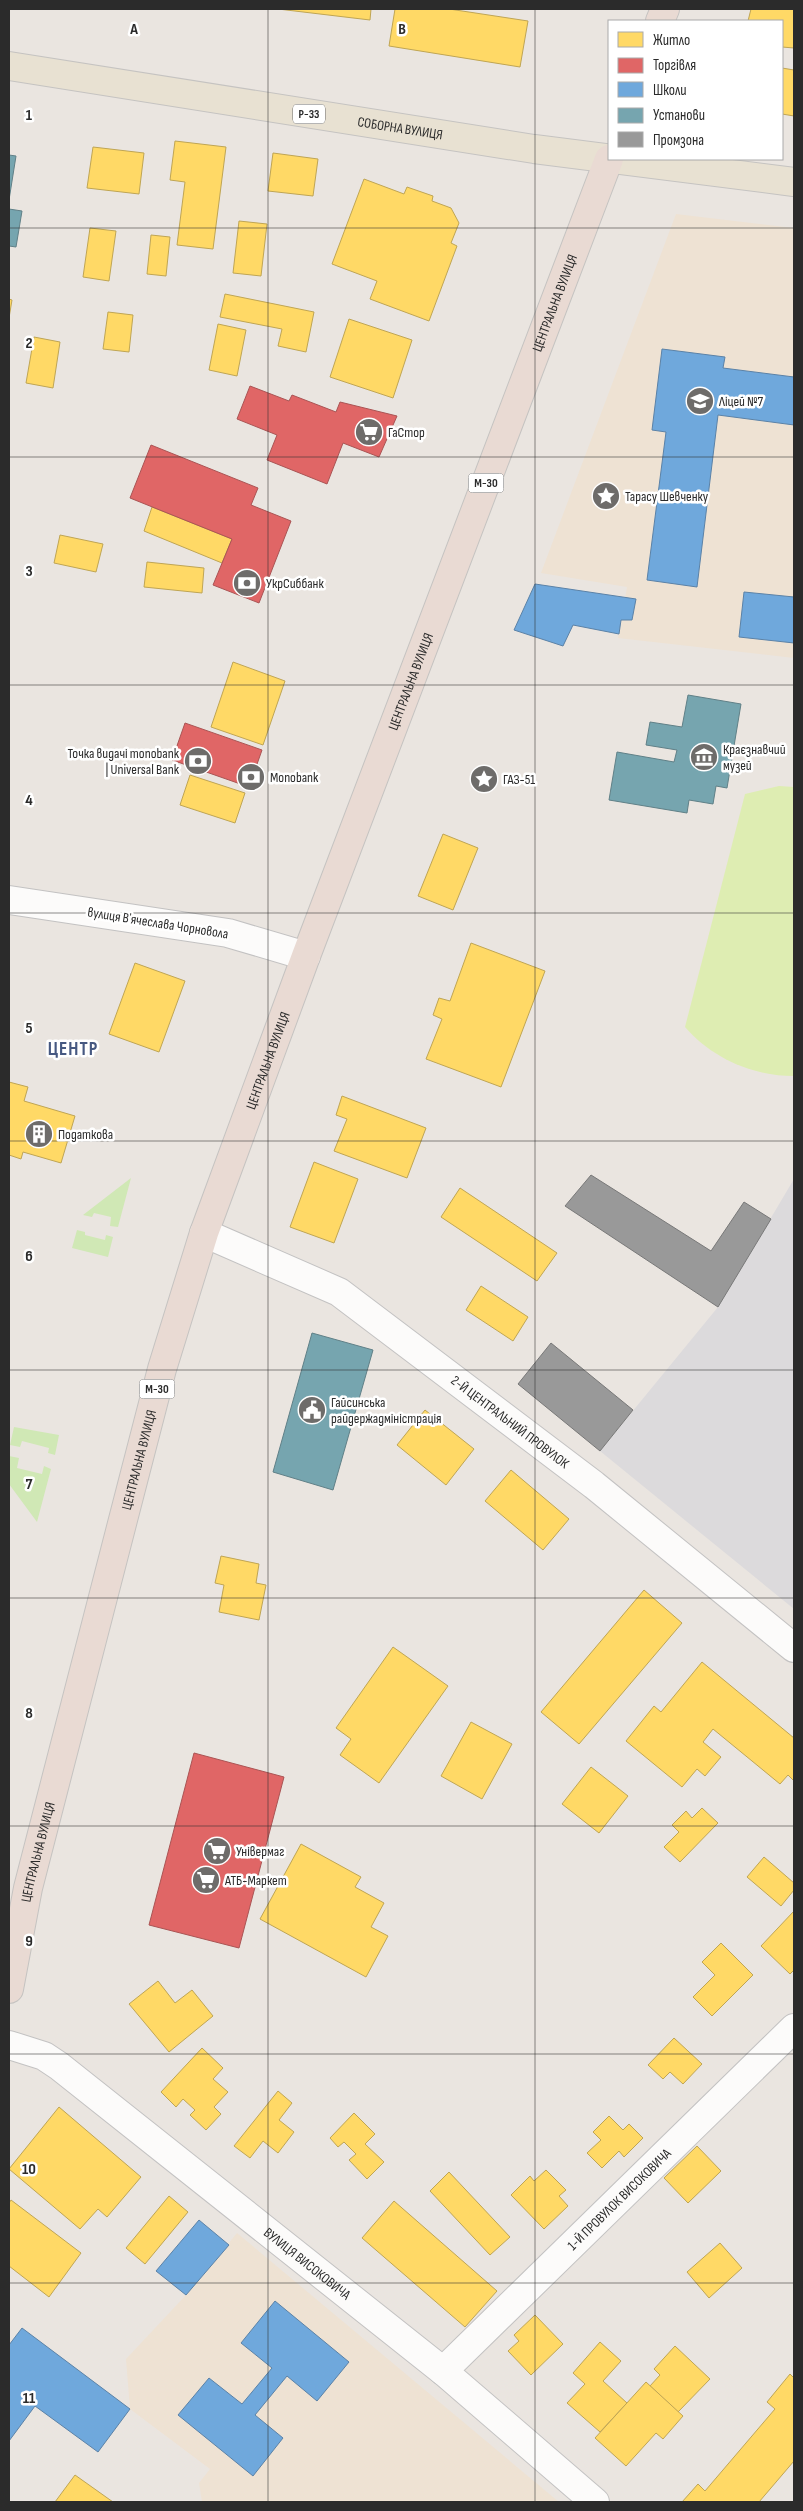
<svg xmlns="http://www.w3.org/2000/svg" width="803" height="2511" font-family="'Sofia Sans Condensed',sans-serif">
	<rect width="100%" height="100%" fill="#eae5e0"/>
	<path fill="#dcdadc" d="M794,1179V1609L600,1451L718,1307Z"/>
	<g fill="#eee2d3">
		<path d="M676,214L794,228V658L618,638L627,587L541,573Z"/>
		<path d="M237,2233L559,2502H202L199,2483L210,2469L130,2409L126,2359L186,2295Z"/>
	</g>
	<g fill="#d0e8b5">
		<path d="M131,1178L118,1227L110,1226L111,1217L94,1213L92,1217L83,1215Z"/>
		<path d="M77,1230L85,1232V1235L105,1240L106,1235L113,1237L108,1257L72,1248Z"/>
		<path d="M14,1427L59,1435L55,1455L48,1453L49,1448L22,1441L20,1447L10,1445Z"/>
		<path d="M9,1456L19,1458L17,1468L42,1474L44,1466L51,1469L37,1522L9,1484Z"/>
	</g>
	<path fill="#deedb2" d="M779,786L794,787V1076C752,1076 712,1058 685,1027L745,794Z"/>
	<g fill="#ffd966" stroke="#bfa554">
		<path d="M278,9H371L370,20Z"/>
		<path d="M395,9H449L528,21L520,67L389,46Z"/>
		<path d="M751,9H794V48L782,47V21H748Z"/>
		<path d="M782,68L794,70V116L782,114Z"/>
		<path d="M175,141L226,147L213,249L177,245L185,182L170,180Z"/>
		<path d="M93,147L144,153L139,194L87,188Z"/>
		<path d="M273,153L318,159L313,196L268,191Z"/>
		<path d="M364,179L404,194L407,187L433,196L432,201L451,208L459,223L451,243L457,246L429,321L370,299L377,281L332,264Z"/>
		<path d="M239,221L267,224L261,276L233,273Z"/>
		<path d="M90,228L116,231L109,281L83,277Z"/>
		<path d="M151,235L170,237L166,276L147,274Z"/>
		<path d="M225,294L314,312L306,352L278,346L282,329L220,317Z"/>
		<path d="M9,299L12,300L9,318Z"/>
		<path d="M108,312L133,315L129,352L103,349Z"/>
		<path d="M349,319L412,340L393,398L330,377Z"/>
		<path d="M218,324L246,330L237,376L209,370Z"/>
		<path d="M34,337L60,342L53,388L26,383Z"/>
		<path d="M152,507L232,539L222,563L144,531Z"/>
		<path d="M60,535L103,544L96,572L54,563Z"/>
		<path d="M147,562L204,568L202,593L144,587Z"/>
		<path d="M233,662L285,681L263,745L211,727Z"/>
		<path d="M190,775L245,793L235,823L180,805Z"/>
		<path d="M443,834L478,848L453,910L418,896Z"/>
		<path d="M471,943L545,971L501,1087L426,1059L442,1019L433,1015L439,998L450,1001Z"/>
		<path d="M135,963L185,981L159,1052L109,1034Z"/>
		<path d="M9,1082L28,1087L24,1101L75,1116L61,1163L23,1152L21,1159L9,1155Z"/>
		<path d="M342,1096L426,1128L407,1178L334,1151L347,1119L336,1115Z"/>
		<path d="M314,1162L358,1179L334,1243L290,1227Z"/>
		<path d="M460,1188L557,1253L537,1281L441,1217Z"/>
		<path d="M481,1286L528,1317L513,1341L466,1310Z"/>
		<path d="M425,1410L474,1449L446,1485L397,1445Z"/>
		<path d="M511,1470L569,1519L543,1550L485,1501Z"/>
		<path d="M221,1556L259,1564L256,1583L266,1585L259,1620L219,1612L224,1585L215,1583Z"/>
		<path d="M644,1590L682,1623L579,1744L541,1712Z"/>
		<path d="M393,1647L448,1686L379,1783L340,1755L351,1739L336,1728Z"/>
		<path d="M702,1662L794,1738V1781L788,1775L780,1784L713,1729L703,1742L721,1757L705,1776L697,1769L682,1787L626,1741L654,1706L661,1712Z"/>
		<path d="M471,1722L512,1744L482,1799L441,1776Z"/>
		<path d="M591,1767L628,1796L599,1833L562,1804Z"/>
		<path d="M702,1808L718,1823L680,1862L664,1847L679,1832L672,1825L686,1811L692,1818Z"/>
		<path d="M301,1844L361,1877L355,1887L384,1903L371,1927L388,1936L366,1977L260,1919Z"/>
		<path d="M764,1857L794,1883V1890L781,1906L747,1877Z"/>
		<path d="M794,1911V1970L790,1974L761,1946Z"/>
		<path d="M721,1943L753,1975L712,2016L693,1997L715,1975L702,1962Z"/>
		<path d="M158,1981L175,2003L192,1990L213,2016L169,2052L129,2004Z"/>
		<path d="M674,2038L702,2064L683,2084L670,2072L663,2079L648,2065Z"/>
		<path d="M202,2048L223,2068L213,2079L228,2092L214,2107L221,2114L206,2130L190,2115L195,2110L183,2099L176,2107L161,2092Z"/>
		<path d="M278,2091L292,2103L279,2120L294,2132L278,2153L263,2141L250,2158L234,2146Z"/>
		<path d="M59,2107L141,2177L107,2217L98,2209L80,2229L9,2169Z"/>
		<path d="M354,2113L375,2134L365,2144L384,2162L367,2179L349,2160L356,2154L344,2142L338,2147L330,2138Z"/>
		<path d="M609,2116L623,2130L629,2124L643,2138L624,2157L619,2151L602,2168L587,2153L601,2140L593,2132Z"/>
		<path d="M697,2146L721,2171L688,2203L664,2178Z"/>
		<path d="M546,2170L566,2190L559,2196L568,2206L544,2229L511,2195L530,2176L534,2181Z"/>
		<path d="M449,2172L510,2237L490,2255L430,2191Z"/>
		<path d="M169,2196L188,2212L145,2264L126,2248Z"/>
		<path d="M11,2200L81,2253L49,2297L9,2266V2203Z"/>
		<path d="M394,2201L497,2291L465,2327L362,2238Z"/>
		<path d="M720,2243L742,2268L709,2298L687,2272Z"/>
		<path d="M535,2315L563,2344L531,2375L508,2351L519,2341L514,2335Z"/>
		<path d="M600,2342L621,2361L603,2381L627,2403L600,2432L567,2403L585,2384L573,2373Z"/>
		<path d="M675,2346L710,2379L678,2412L650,2386L660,2375L654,2369Z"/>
		<path d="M790,2374L794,2378V2461L759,2502H682L698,2484L705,2491L775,2409L767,2402Z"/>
		<path d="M646,2382L683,2416L663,2439L656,2433L626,2466L595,2438Z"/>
		<path d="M75,2475L113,2502H55Z"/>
	</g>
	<g fill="#e06666" stroke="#aa5454">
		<path d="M250,386L289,401L292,395L336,412L340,402L397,416L379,457L343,443L327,484L267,460L277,435L237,419Z"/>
		<path d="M151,445L258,488L251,505L291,521L259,603L213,585L232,539L130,498Z"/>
		<path d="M185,723L262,750L249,787L172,760Z"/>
		<path d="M194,1753L284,1777L239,1948L149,1925Z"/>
	</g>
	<g fill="#6fa8dc" stroke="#5b82a7">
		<path d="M662,349L725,357L723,368L794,377V425L718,415L697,587L647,580L666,432L652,430Z"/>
		<path d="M535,584L636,599L632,620H621L619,634L573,625L563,646L514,630Z"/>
		<path d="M744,592L794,597V643L739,637Z"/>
		<path d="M199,2220L229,2245L186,2295L156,2271Z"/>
		<path d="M275,2301L349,2362L317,2401L287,2376L255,2415L283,2438L253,2476L178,2415L209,2378L242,2404L272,2368L241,2343Z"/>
		<path d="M22,2328L130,2409L98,2452L35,2406L9,2441V2345Z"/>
	</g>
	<g fill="#76a5af" stroke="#608087">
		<path d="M9,155L16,156L9,200Z"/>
		<path d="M9,209L22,211L16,247L9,246Z"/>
		<path d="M688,695L741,704L727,788L716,786L713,804L689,800L687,813L609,800L617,752L674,762L677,750L646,745L650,722L682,727Z"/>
		<path d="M312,1333L373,1350L333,1490L273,1472Z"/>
	</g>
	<g fill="#999" stroke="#787878">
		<path d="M591,1175L711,1251L744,1202L771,1219L718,1307L565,1206Z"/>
		<path d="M551,1343L633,1410L600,1451L518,1384Z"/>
	</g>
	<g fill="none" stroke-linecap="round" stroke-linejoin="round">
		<defs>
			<g id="minor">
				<path d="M9,900L228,933L306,956"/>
				<path id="s1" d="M204,1233L339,1292L594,1485L794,1648"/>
				<path id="s2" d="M9,2045L44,2056L59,2066L443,2371L595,2502"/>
				<path id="s3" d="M443,2371L794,2028"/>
			</g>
			<g id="major">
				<path id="s4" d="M9,66L534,149L794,182"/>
			</g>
			<g id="highway">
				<path d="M660,21L665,9"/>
				<path id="s5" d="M9,1989L28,1888L133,1481L162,1369L204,1233L306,956L609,159"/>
			</g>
		</defs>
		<use href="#minor" stroke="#c3c2c2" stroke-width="30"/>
		<use href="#major" stroke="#c5c3c1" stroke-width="30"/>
		<use href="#highway" stroke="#c5c3c1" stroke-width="30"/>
		<use href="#minor" stroke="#fcfbfa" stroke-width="28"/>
		<use href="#major" stroke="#e8e1d2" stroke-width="28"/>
		<use href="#highway" stroke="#e9dad3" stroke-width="28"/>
	</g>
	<path fill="none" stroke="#2b2b2b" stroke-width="1" stroke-opacity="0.55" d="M268,9V2502M535,9V2502M9,228H794M9,457H794M9,685H794M9,913H794M9,1141H794M9,1370H794M9,1598H794M9,1826H794M9,2054H794M9,2283H794"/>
	<defs>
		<symbol id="school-disc" viewBox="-11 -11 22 22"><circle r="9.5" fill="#6e6c6a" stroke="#fff"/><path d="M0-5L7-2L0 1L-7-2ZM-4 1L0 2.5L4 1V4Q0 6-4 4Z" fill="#fff"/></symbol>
		<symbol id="supermarket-disc" viewBox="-11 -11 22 22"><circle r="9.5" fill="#6e6c6a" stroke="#fff"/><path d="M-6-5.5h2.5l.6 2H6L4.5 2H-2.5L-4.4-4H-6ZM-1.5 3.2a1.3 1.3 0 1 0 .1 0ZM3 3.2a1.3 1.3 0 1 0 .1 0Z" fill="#fff"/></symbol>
		<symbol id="sight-disc" viewBox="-11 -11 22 22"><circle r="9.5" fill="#6e6c6a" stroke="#fff"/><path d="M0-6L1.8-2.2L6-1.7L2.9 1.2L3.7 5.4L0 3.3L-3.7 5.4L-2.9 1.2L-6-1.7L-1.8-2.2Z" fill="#fff"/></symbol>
		<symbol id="bank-disc" viewBox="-11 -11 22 22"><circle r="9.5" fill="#6e6c6a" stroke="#fff"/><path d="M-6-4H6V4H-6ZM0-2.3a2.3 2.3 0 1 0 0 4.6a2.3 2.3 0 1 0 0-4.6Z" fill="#fff"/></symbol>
		<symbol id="museum-disc" viewBox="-11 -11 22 22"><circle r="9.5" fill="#6e6c6a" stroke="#fff"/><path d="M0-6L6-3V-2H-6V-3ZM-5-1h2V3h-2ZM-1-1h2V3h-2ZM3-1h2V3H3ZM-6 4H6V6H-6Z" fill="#fff"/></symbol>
		<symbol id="building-disc" viewBox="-11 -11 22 22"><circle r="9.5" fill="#6e6c6a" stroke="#fff"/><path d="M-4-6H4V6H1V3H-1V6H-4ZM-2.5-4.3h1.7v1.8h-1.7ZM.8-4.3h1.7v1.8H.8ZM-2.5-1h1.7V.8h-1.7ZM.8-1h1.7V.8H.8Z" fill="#fff"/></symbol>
		<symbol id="civic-disc" viewBox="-11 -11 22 22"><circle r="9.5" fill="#6e6c6a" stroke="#fff"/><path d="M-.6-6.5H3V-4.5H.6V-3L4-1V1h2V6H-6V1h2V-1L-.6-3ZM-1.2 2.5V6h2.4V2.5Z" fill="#fff"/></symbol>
	</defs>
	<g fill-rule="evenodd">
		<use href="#school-disc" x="684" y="385" width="32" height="32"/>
		<use href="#supermarket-disc" x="353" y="416" width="32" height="32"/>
		<use href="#sight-disc" x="590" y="480" width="32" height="32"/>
		<use href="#bank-disc" x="231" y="567" width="32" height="32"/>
		<use href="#museum-disc" x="688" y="741" width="32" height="32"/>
		<use href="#bank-disc" x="182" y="745" width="32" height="32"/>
		<use href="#bank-disc" x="235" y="761" width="32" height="32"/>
		<use href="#sight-disc" x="468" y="763" width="32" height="32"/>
		<use href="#building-disc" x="23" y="1118" width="32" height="32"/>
		<use href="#civic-disc" x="296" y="1394" width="32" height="32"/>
		<use href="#supermarket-disc" x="201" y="1835" width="32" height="32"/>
		<use href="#supermarket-disc" x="190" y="1864" width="32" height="32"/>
	</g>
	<g text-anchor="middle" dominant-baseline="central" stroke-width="5" stroke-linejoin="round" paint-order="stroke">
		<g fill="#fff" stroke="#6b6b6b" stroke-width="1">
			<rect x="293" y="104.5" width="32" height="19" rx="4"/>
			<rect x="468.5" y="473.5" width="35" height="19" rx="4"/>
			<rect x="139.5" y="1379.5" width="35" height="19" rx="4"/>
		</g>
		<g font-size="12" font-weight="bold" fill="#2b2b2b">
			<text x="309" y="114">Р-33</text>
			<text x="486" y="483">М-30</text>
			<text x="157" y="1389">М-30</text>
		</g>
		<g font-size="14" fill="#2b2b2b" stroke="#fff">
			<text stroke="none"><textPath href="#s4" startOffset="396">СОБОРНА ВУЛИЦЯ</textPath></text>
			<text stroke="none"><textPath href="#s5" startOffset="1775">ЦЕНТРАЛЬНА ВУЛИЦЯ</textPath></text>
			<text stroke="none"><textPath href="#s5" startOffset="1370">ЦЕНТРАЛЬНА ВУЛИЦЯ</textPath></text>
			<text transform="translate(158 923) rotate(9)">вулиця Вʼячеслава Чорновола</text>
			<text stroke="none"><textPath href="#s5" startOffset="965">ЦЕНТРАЛЬНА ВУЛИЦЯ</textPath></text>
			<text stroke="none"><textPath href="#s1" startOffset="362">2-Й ЦЕНТРАЛЬНИЙ ПРОВУЛОК</textPath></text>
			<text stroke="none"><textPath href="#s5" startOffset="545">ЦЕНТРАЛЬНА ВУЛИЦЯ</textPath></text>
			<text stroke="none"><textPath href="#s5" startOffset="140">ЦЕНТРАЛЬНА ВУЛИЦЯ</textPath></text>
			<text stroke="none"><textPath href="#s3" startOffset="246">1-Й ПРОВУЛОК ВИСОКОВИЧА</textPath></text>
			<text stroke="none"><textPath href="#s2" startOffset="372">ВУЛИЦЯ ВИСОКОВИЧА</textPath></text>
		</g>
		<g font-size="14" fill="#2b2b2b" stroke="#fff" text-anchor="start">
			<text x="719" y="401">Ліцей №7</text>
			<text x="388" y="432">ГаСтор</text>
			<text x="625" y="496">Тарасу Шевченку</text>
			<text x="266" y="583">УкрСиббанк</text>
			<text x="723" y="749">Краєзнавчий<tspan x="723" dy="16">музей</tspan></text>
			<text x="179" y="753" text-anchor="end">Точка видачі monobank<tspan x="179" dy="16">| Universal Bank</tspan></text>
			<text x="270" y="777">Monobank</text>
			<text x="503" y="779">ГАЗ-51</text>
			<text x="58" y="1134">Податкова</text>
			<text x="331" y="1402">Гайсинська<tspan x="331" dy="16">райдержадміністрація</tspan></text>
			<text x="236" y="1851">Універмаг</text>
			<text x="225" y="1880">АТБ-Маркет</text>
		</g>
		<g font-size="19" font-weight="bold" letter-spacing="1" fill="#465881" stroke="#fff">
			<text x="73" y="1049">ЦЕНТР</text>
		</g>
	</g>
	<g font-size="16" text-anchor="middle" font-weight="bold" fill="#2b2b2b" stroke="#fff" stroke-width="5" stroke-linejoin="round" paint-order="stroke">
		<text x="134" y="34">A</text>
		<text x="402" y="34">B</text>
		<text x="29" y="120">1</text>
		<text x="29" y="348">2</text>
		<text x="29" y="576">3</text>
		<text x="29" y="805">4</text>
		<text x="29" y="1033">5</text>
		<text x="29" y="1261">6</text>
		<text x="29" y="1489">7</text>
		<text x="29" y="1718">8</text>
		<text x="29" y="1946">9</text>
		<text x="29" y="2174">10</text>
		<text x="29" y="2403">11</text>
	</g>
	<rect width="803" height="2511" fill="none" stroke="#2b2b2b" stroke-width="20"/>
	<rect x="608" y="20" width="175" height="140" fill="#ffffff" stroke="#aaaaaa"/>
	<rect x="618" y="32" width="25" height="15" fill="#ffd966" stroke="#aaaaaa"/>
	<text x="653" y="45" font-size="15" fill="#2b2b2b">Житло</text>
	<rect x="618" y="58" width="25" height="15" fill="#e06666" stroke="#aaaaaa"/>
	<text x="653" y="70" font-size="15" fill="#2b2b2b">Торгівля</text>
	<rect x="618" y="82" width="25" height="15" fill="#6fa8dc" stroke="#aaaaaa"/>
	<text x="653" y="95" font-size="15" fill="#2b2b2b">Школи</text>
	<rect x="618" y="108" width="25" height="15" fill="#76a5af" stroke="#aaaaaa"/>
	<text x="653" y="120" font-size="15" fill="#2b2b2b">Установи</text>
	<rect x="618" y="132" width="25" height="15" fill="#999999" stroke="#aaaaaa"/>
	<text x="653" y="145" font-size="15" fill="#2b2b2b">Промзона</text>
</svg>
